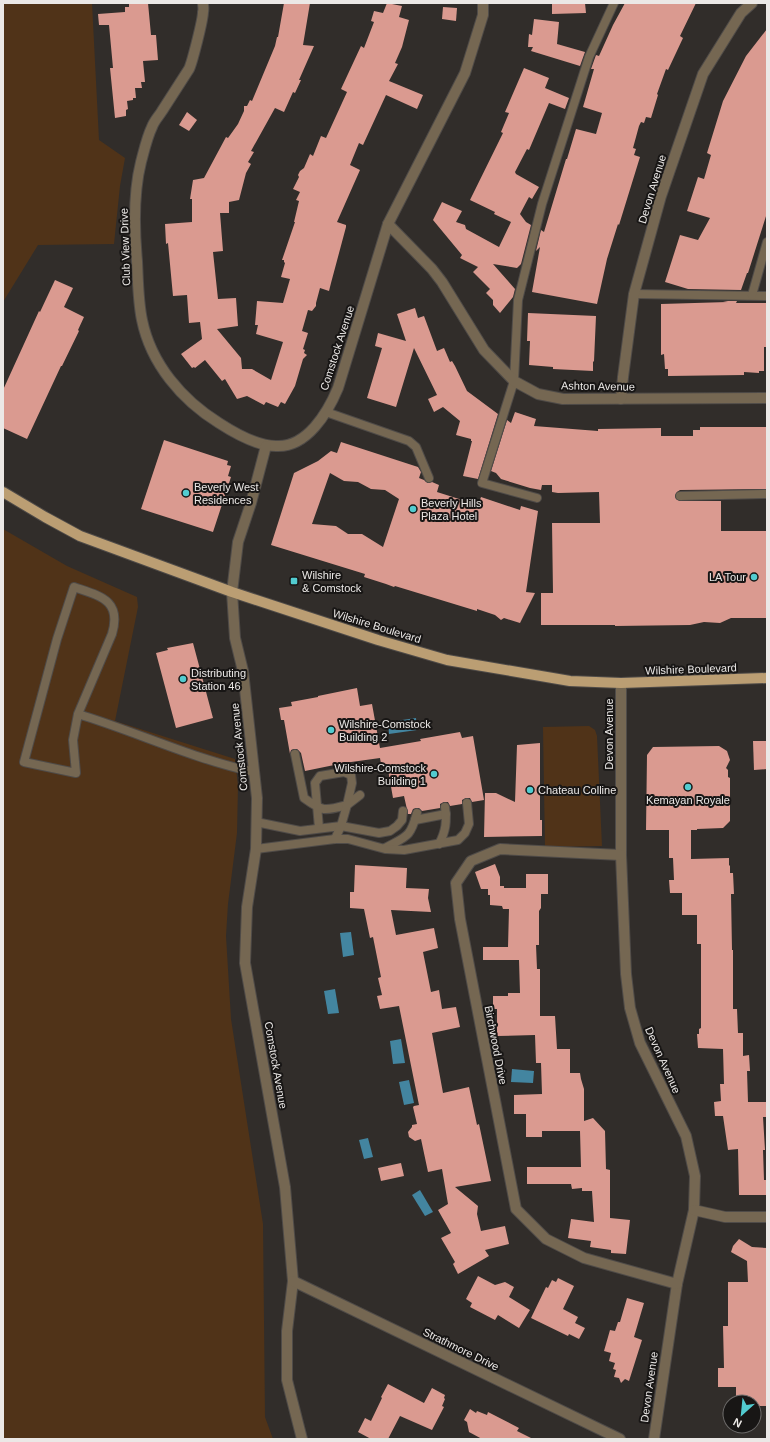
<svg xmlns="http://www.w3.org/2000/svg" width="770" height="1442" font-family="Helvetica,sans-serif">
	<rect width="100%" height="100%" fill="#312d2a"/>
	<g fill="#503318">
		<path d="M3,3H92L99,140L125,158L120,186L114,244L38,245L3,302Z"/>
		<path d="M3,529L67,566L137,597L138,607L115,721L235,759L238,786L237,833L228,904L226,936L231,1019L263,1224L265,1417L273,1439H3Z"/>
		<path d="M589,726L595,730L597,736L602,846L545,847L543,727Z"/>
	</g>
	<g fill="#4385a0">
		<path d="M416,718L417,730L389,734L388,722Z"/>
		<path d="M351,932L354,955L343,957L340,933Z"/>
		<path d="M335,989L339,1013L328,1014L324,991Z"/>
		<path d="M401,1039L405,1063L393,1064L390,1041Z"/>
		<path d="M512,1069L534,1071L533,1083L511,1082Z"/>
		<path d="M409,1080L414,1103L404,1105L399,1082Z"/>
		<path d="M368,1138L373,1157L364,1159L359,1140Z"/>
		<path d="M420,1190L433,1212L425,1216L412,1195Z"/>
	</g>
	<g fill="#da9a90" fill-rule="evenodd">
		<path d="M129,3H148L151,35H156L158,60L143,61L145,82H141L142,88H135L136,98H133V100L127,101L128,109L126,110V116L115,118L110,68H113L109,25H99L98,14L125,12V7H129Z"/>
		<path d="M284,3H310L303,45L314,46L299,80H301L295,93L293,92L284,112L275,108L251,151L254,152L248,162L251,164L246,173L239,200L229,202V213H220L223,251L213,252L218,299L236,298L238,326L217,329L241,358L242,369H252L271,380L283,342L256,334L258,325H255L257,301L283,303L290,279L281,277L285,263L284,262V260H282L295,222H294L299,201L296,200L300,192L293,189L299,177L298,175L300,171L304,168L310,154L313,156L321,136L326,138L347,92L341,89L361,46L364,48L374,22L371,21L374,11L383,13L387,3L402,6L399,17L409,20L402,47L395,63L398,64L389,81L423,95L417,109L386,95L363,145L359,143L350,165L360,170L337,222L346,225V227L331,283L329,291L320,288L316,303V306L312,311L308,310L302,331L308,333L303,349L305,350L304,353L307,355L303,359L295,386L285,404L281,402L278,407L266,402L264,405L247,396L237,399L225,379L222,381L205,360L195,368L194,367L192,368L181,354L202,339L200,322L189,323L187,295L173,296L168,243L166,244L165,224L192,222V199H190L193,180L204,178L226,137L228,138L238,124L244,111V106H247L250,100L252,101L275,46L277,37H278Z"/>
		<path d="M552,3H585L586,13L552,14Z"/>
		<path d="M625,3H696L680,36L683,38L668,70L666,69L657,94L658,95L651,118L646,117L644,123L641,122L639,126L633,148L636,149L634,155L640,157L619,225L618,224L607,259L597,304L532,292L540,247L536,251L541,230L544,232L566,159H567L576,129L596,134L602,113L583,107L594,69H591L596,55L599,56L613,25Z"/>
		<path d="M443,7L457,8L456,21L442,19Z"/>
		<path d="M534,19L559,22L557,44L585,52L580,66L531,51L533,47H528L529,34L532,35Z"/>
		<path d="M767,29V213L748,273H747L741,290L688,289L665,282L680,235L698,240L710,218L687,211L698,177L704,179L711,155L707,153L723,101L746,56Z"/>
		<path d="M524,68L549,78L545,88L569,98L565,109L549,103L529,150L527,149L515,172L516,174L539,187L532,199L529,197L520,214L526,222L531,225L521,264L517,268L493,264L515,289L513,297L500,313L493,305V300L486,293L490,289L473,272L478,267L460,258L462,255L433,220L442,202L462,211L456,222L465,225L466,229L499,247L511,222L494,214L495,212L470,200L503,133L501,132L509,113L505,112Z"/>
		<path d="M187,112L197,120L189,131L179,125Z"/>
		<path d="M55,280L73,288L64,307L84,317L78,330L79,331L62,366H61L27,439L3,428V390L39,311L40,312Z"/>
		<path d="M723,301H737L736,303H767V347H764V371H759V373L744,372V375L668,376V369H665L664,354L661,355V304L728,302Z"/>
		<path d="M415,308L418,318L424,316L437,351L444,348L450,362L452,361L455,366L467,391L498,414L478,479L463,476L472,441H471V439L456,435L460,421L443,407L434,412L428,399L437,395L414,348L396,407L367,398L382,348L375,346L378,333L406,341L397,314Z"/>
		<path d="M528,313L596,316L594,361L593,362V371L553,369V367L529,365L530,341H527Z"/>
		<path d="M515,412L536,419L534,426L598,431V429L661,428V436H693V430H700V427H767V489L680,490L677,492L675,496L676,499L680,501H721V531H767V618H731L720,623L704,622L690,625L615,626V625H541V593H553L552,523H600L599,492L558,493L552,492V485H542L541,490L530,488L501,479L496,473L491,471L507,420L511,423Z"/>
		<path d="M164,440L228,461L227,465L231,466L228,476L231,477L213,532L141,509Z"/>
		<path d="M341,442L418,467L421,472L419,478L424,480L428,483L432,482L439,485L437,492L478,505L481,497L520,510L521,506L538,511L526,592L535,593L520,623L504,618L501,620L495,615L477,609V611L395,586L394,587L386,584L364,577L365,574L271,545L294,473L318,461L331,451L337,453ZM330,473L344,481L358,482L371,489L385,490L399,499L383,547L362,534H348L336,526L312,524Z"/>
		<path d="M193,643L213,718L176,728L156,653L168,650L167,648Z"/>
		<path d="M357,688L360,706L372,704L380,748L421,741L420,739L460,732L462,738L473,736L484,800L472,802L470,798H466L462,800V804L450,806L448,802H444L440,804V808L422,811L419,808H416L413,809L411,814H408L404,796L393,798L387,764H381L380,758L344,763L305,771L301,753L297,749H294L291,750L290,754L284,720H281L279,708L292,706L291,702L318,697V696Z"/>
		<path d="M753,741H767V769L754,770Z"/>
		<path d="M540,743V820H542V836L484,837L485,793H496L515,802L517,745Z"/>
		<path d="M719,746L727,751L730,760L726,768L728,770V777L730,778V821L723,828L697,829V830H691V859L729,858V865L730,866V873H733L734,894H731L732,950H733V1009H737L738,1033H743V1056L749,1055L750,1071H747L748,1102H766L767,1117H763L765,1150H763L764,1180H767V1195H739L738,1149L728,1150L723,1116H715L714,1102L721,1101L720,1084H724L723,1049L698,1048L697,1034H699V1029L701,1028V944H697V915H682V893H670L669,880H674L673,858H669V830H646L647,755L653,747Z"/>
		<path d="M495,864L500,877V886H504V888H526V874H548V894H541V908L539,911V945H536L537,969H540V1016H555L557,1049H570V1073H580L581,1079L584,1089V1121L593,1118L605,1131L606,1169L610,1170V1218L630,1220L626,1254L611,1253V1250L590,1247L591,1241L568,1238L571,1219L594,1222L592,1191H582V1188L572,1189L571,1184H527V1167H581L580,1131H542V1137H526V1114H514V1095L542,1094L541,1063H536L535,1035L497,1036V1009H493V996H508V993H520L519,960H483V947H508L509,909H503L502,906L490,905V895H488V889H481L475,872Z"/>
		<path d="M355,865L407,868L406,888L429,889L428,898L431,912L391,910L396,935L434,928L438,948L423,952L431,992L439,990L442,1009L456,1007L460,1027L432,1033L443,1093L469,1087L477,1125L479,1124L491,1181L455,1187L478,1206L477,1214L481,1231L505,1226L509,1244L485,1250L489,1256L458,1274L453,1264L455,1262L441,1238L451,1233L438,1210L448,1204L442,1169L428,1172L421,1139L415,1141L409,1137L408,1132L412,1127V1125L417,1124L413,1107L414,1106L419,1105L399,1006L380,1009L377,996L382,995L378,978L381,977L373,937L370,938L364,909L350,908V892H354Z"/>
		<path d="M401,1163L404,1176L381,1181L378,1168Z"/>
		<path d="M739,1239L752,1247L767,1248V1406H754V1402H736V1387H718V1368H724L723,1326H728V1282H748L747,1261L731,1252L733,1246Z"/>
		<path d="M478,1276L495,1285L505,1282L514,1287L509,1297L530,1310L519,1328L498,1315L495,1320L470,1307L472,1303L466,1299Z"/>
		<path d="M558,1278L574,1286L563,1309L578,1317L575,1323L585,1328L579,1339L569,1334L568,1336L531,1318L546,1287L548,1288L552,1280L556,1282Z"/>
		<path d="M627,1298L644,1303L634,1337L642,1340L629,1381L625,1379L621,1383L619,1378L614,1377L616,1370L613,1369L615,1363L609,1361L611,1353L604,1351L610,1330L615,1331L618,1322H620Z"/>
		<path d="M388,1384L424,1403L432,1388L445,1395L444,1398L445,1399L442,1406L444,1407L432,1430L400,1416L388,1439H371L358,1432L365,1418L371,1421L382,1398L381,1397Z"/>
		<path d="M470,1409L476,1413L477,1411L487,1415L488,1412L519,1428L517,1431L533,1439H482L469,1432L467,1422L464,1420Z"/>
	</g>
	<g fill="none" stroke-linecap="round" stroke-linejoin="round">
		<defs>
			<g id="service">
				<path d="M634,294L767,296"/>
				<path d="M752,295L767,242"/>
				<path d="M326,412L409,441L416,447L429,478"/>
				<path d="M680,496L767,494"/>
				<path d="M537,498L482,483L514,381L518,300L542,204L589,57L614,3"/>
				<path d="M78,714L112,634C122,600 100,596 74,587L57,639L24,762L76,773L73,740L78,714C137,732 193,759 254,772"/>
				<path d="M295,754L304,798C323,812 325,811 347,805L352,783L351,775L344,772L320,776L315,783L319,828"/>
				<path d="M415,820L446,814"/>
				<path d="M256,822L300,831L341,826L379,833L390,831L397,826L402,820L403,811"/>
				<path d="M335,839L341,826L347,805L360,795"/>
				<path d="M439,844C446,831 447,821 445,807"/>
				<path d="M385,848C407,836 410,838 417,813"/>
				<path d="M256,849L335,839H348L385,849L404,850L458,840L465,833L469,824L467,803"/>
			</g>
			<g id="minor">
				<path d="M203,3C203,6 204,9 203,12C203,20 192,63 189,69C180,83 171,97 162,111C159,116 154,121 152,127C147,137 144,151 141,162C133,194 134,228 137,261C138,280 138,301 142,320C151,364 182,400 219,423C236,434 257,446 276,446C307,448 328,412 338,388L388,224L465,73L483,15V3"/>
				<path d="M388,224L432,269L442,282L484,350L514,381L538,394L563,399L767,398"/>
				<path d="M621,399L623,377L634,294L661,196L703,74L741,13L752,3"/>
				<path d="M266,446L251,503L238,542L232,592L235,638L243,671L257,798L256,849L247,907L245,963L285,1187L293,1281L287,1331V1380L302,1439"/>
				<path d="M621,683V855L626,974L630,1008L640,1043L686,1136L695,1176L694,1210L677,1284L654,1439"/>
				<path d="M621,855L500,849L471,861L456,883L460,919L516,1209L546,1239L584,1258L677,1284"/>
				<path d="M694,1210L725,1217H767"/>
				<path d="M293,1281L620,1439"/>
			</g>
			<path id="primary" d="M3,492L45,517L80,536L232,592L378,640L447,660L570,681L621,683L767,678"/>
		</defs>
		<use href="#service" stroke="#4f4b48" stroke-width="10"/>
		<use href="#minor" stroke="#4f4b48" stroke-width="12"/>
		<use href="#primary" stroke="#4f4b48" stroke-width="12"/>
		<use href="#service" stroke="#756752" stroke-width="8"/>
		<use href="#minor" stroke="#756752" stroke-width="10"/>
		<use href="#primary" stroke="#bb9e73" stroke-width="10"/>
	</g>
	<g fill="#52ccd0" stroke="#181615" stroke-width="1.5">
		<circle cx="186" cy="493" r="4"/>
		<circle cx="413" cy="509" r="4"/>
		<circle cx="754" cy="577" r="4"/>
		<rect x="290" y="577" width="8" height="8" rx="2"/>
		<circle cx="183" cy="679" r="4"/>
		<circle cx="331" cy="730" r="4"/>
		<circle cx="434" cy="774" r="4"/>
		<circle cx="688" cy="787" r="4"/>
		<circle cx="530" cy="790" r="4"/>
	</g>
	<g text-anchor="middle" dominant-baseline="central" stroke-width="4" stroke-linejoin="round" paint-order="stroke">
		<g font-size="11" fill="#ebe8e6" stroke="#181615">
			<text transform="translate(652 189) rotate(-73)">Devon Avenue</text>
			<text transform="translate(125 247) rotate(-92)">Club View Drive</text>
			<text transform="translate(337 348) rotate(-72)">Comstock Avenue</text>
			<text transform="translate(598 386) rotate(1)">Ashton Avenue</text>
			<text transform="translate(377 626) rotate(17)">Wilshire Boulevard</text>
			<text transform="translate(691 669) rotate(-2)">Wilshire Boulevard</text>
			<text transform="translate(609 734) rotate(-90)">Devon Avenue</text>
			<text transform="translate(239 747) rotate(-96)">Comstock Avenue</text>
			<text transform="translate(496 1045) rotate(79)">Birchwood Drive</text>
			<text transform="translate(663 1060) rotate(66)">Devon Avenue</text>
			<text transform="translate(276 1065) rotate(80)">Comstock Avenue</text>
			<text transform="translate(461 1349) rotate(26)">Strathmore Drive</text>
			<text transform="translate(649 1387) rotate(-82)">Devon Avenue</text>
		</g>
		<g font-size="11" fill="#ebe8e6" stroke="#181615" text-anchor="start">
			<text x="194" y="487">Beverly West<tspan x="194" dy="13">Residences</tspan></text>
			<text x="421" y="503">Beverly Hills<tspan x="421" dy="13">Plaza Hotel</tspan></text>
			<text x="302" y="575">Wilshire<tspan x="302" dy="13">&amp; Comstock</tspan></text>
			<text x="746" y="577" text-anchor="end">LA Tour</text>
			<text x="191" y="673">Distributing<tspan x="191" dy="13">Station 46</tspan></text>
			<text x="339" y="724">Wilshire-Comstock<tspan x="339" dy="13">Building 2</tspan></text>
			<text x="426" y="768" text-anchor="end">Wilshire-Comstock<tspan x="426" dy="13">Building 1</tspan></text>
			<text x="538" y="790">Chateau Colline</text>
			<text x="688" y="800" text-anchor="middle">Kemayan Royale</text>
		</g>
	</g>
	<rect width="770" height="1442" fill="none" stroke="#ebe8e6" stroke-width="8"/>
	<g transform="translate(742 1414) rotate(207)"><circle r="19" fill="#181615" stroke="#6c6a69"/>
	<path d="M0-3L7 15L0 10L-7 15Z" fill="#52ccd0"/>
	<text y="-6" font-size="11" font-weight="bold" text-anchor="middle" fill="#ebe8e6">N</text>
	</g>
</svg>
